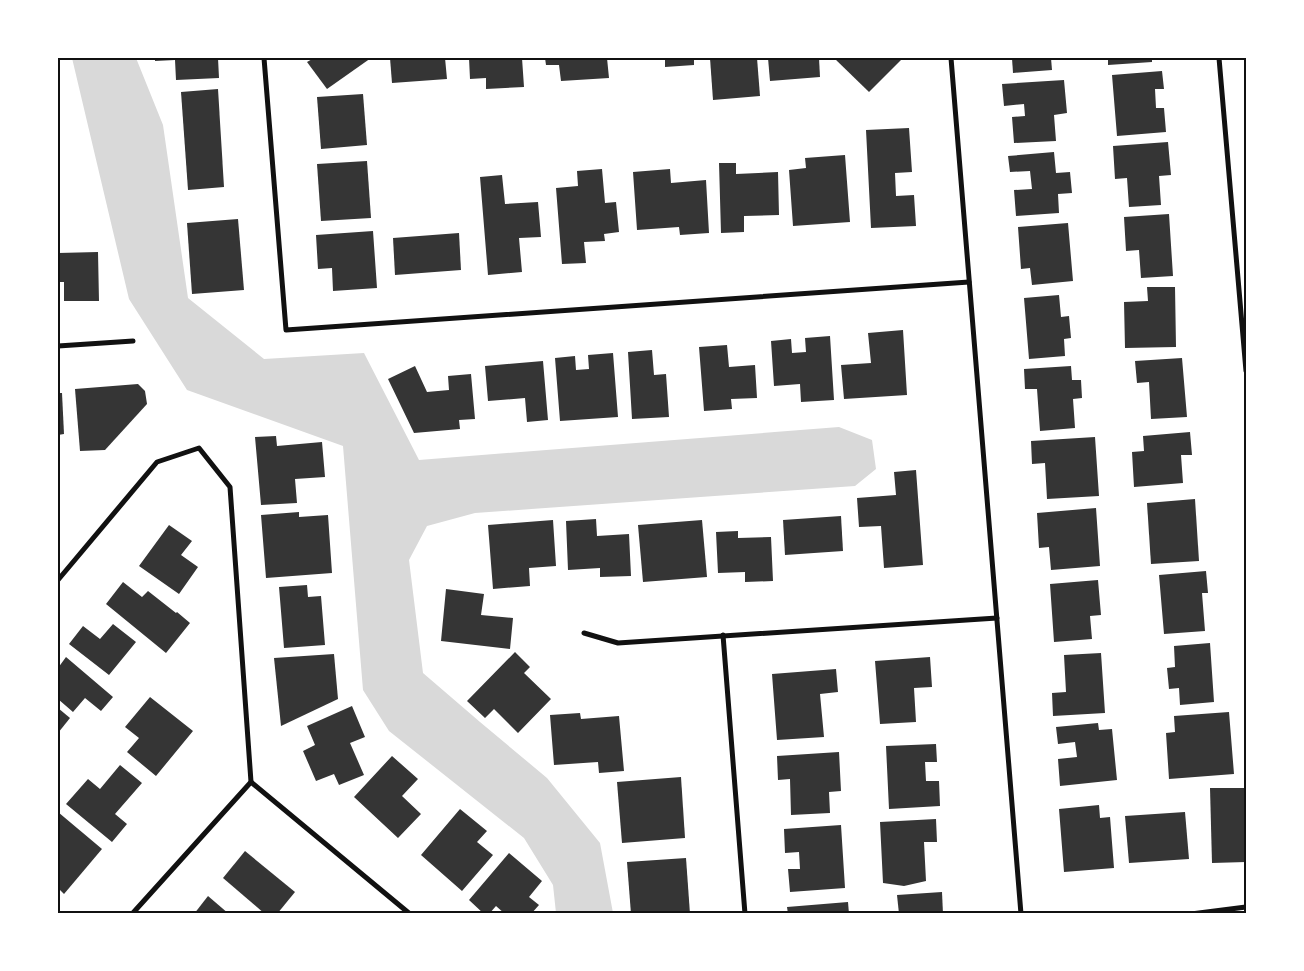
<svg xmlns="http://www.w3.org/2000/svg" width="1304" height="971" font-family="'Fira Sans Condensed',sans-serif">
	<rect width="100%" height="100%" fill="#fff"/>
	<path fill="#d9d9d9" d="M72,58H136L163,125L188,298L264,359L364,353L419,460L839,427L872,440L876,469L855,486L475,513L427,526L409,560L423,673L480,722L547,778L600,843L613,913H556L553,885L524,838L389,731L363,690L343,446L187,390L129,299Z"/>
	<g fill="#353535">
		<path d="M155,58H218L219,78L176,80L175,60L155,61Z"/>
		<path d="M314,58H371L327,89L307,62Z"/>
		<path d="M390,58H445L447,79L392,83Z"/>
		<path d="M469,58H522L524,87L486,89V78L470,79Z"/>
		<path d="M545,58H607L609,78L561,81L559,65H546Z"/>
		<path d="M665,58H694V65L665,67Z"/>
		<path d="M710,58H757L760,96L713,100Z"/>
		<path d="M768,58H819L820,77L770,81Z"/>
		<path d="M834,58H898L901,60L869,92Z"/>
		<path d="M1012,58H1051L1052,70L1013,73Z"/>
		<path d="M1108,58H1152V62L1108,65Z"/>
		<path d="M1162,71L1164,89H1155L1156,108H1164L1166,132L1117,136L1112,75Z"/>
		<path d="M1064,80L1067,113L1054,115L1056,141L1014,143L1012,117L1025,116L1024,104L1004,106L1002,84Z"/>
		<path d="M218,89L224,187L188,190L181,92Z"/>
		<path d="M363,94L367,145L321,149L317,97Z"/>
		<path d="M909,128L912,172L895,173L896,196L914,195L916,226L871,228L866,130Z"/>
		<path d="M1168,142L1171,175L1159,176L1161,205L1129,207L1127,178L1115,179L1113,146Z"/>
		<path d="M1054,152L1056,173L1070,172L1072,193L1058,194L1059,213L1016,216L1014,190L1032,189L1030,171L1010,172L1008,156Z"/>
		<path d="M845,155L850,222L793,226L789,170L806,168L805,158Z"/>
		<path d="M367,161L371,218L321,221L317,164Z"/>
		<path d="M719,163H736V174L778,172L779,215L744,216V232L721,233Z"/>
		<path d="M602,169L605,203L616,202L619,232L604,234L605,241L584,242L586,263L562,264L556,188L578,186L577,171Z"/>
		<path d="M670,169L671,183L706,180L709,233L680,235L679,227L637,230L633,172Z"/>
		<path d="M502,175L505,204L538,202L541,237L519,238L522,272L488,275L480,177Z"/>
		<path d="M1169,214L1173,276L1141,278L1139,250L1126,251L1124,217Z"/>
		<path d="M238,219L244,290L192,294L187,223Z"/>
		<path d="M1068,223L1073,281L1032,285L1030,268L1021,269L1018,227Z"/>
		<path d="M373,231L377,288L333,291L332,268L318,269L316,235Z"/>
		<path d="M459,233L461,270L395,275L393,238Z"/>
		<path d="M98,252L99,301H64V282H58V253Z"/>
		<path d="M1147,287H1175L1176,347L1125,348L1124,302L1148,301Z"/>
		<path d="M1059,295L1061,317L1069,316L1071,338L1064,339L1065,356L1029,359L1024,298Z"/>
		<path d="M903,330L907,395L844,399L841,365L871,363L868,333Z"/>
		<path d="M830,336L834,400L801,402L800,384L774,386L771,341L791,339L792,353L806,352L805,338Z"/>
		<path d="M727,345L729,367L755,365L757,398L731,399L732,409L704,411L699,347Z"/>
		<path d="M652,350L654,375L666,374L669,417L632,419L628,352Z"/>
		<path d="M613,353L618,417L560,421L555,358L575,356L576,370L589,369L588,355Z"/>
		<path d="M1182,358L1187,417L1151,419L1149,382L1137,383L1135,361Z"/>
		<path d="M543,361L548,420L527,422L525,398L488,401L485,366Z"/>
		<path d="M415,366L427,392L449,390L448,376L471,374L475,419L459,420L460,429L414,433L388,379Z"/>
		<path d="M1071,366L1072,380H1081L1082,398L1073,399L1075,428L1040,431L1037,389H1025L1024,369Z"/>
		<path d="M138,384L145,391L147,404L105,450L80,451L75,389Z"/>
		<path d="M58,393H62L64,434L58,435Z"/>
		<path d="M1190,432L1192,455H1181L1183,483L1134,487L1132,452L1144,451L1143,436Z"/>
		<path d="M276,436L277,446L322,442L325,477L295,479L297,503L261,505L255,437Z"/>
		<path d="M1095,437L1099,496L1047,499L1045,463L1032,464L1031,441Z"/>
		<path d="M916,470L923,565L884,568L881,526L859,527L857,498L896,495L894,472Z"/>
		<path d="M1195,499L1199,561L1151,564L1147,503Z"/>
		<path d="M1096,508L1100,566L1051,570L1049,547L1039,548L1037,513Z"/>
		<path d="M299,512V517L328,515L332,573L266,578L261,515Z"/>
		<path d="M841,516L843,551L785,555L783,520Z"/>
		<path d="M596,519L597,536L629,534L631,576L600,577V568L568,570L566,521Z"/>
		<path d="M553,520L556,566L529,568L530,586L493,589L488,525Z"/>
		<path d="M702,520L707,577L643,582L638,525Z"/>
		<path d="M169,525L192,541L181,555L198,567L179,594L139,566Z"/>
		<path d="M738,531V538L771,537L773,581L745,582V572L718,573L716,532Z"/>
		<path d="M1206,571L1208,593H1202L1205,631L1164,634L1159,575Z"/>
		<path d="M1098,580L1101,615L1090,616L1092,639L1054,642L1050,584Z"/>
		<path d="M123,582L142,597L148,591L176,613L177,612L190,623L166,653L106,604Z"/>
		<path d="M307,585L308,597L321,596L325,645L284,648L279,587Z"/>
		<path d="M446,589L484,594L481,615L513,618L510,649L441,641Z"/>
		<path d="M113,624L136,642L109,675L69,644L83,626L100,639Z"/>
		<path d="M1210,643L1214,702L1180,705L1179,688L1169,689L1167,668L1175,667L1174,646Z"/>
		<path d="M515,652L530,667L524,673L551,699L518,733L494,709L485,718L467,701Z"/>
		<path d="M1101,653L1105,713L1053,716L1052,693L1066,692L1064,655Z"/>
		<path d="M334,654L338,699L281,726L274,658Z"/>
		<path d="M66,657L113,697L101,711L85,698L73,712L58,699V668Z"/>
		<path d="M930,657L932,687L914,688L916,722L880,724L875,661Z"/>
		<path d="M836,669L838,692L820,694L824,737L777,740L772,674Z"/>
		<path d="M150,697L193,731L156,776L127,752L139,738L125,727Z"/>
		<path d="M352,706L365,737L350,743L364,775L339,785L334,774L316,781L303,751L315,745L307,726Z"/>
		<path d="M58,708L70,718L58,733Z"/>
		<path d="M1229,712L1234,774L1169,779L1166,733L1175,732L1174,716Z"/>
		<path d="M580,713L581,719L619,716L624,771L599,773L598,762L554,765L550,715Z"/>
		<path d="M1098,723L1099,730L1112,729L1117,780L1060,786L1058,759L1077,757L1075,742L1058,744L1056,727Z"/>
		<path d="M936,744L937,762H925L926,781H939L940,806L889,809L886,746Z"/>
		<path d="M839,752L841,791L829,792L830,813L791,815L790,779L778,780L777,756Z"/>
		<path d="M392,756L418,779L402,796L421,814L398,838L354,797Z"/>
		<path d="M120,765L142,783L115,814L127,824L112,842L66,804L88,779L100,789Z"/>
		<path d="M681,777L685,838L622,843L617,782Z"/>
		<path d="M1210,788H1246V862L1212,863Z"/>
		<path d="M1099,805L1100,818L1110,817L1114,868L1064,872L1059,809Z"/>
		<path d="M460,809L487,831L477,842L493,855L462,891L421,855Z"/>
		<path d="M58,812L102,849L64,894L58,888Z"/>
		<path d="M1185,812L1189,859L1129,863L1125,816Z"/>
		<path d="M936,819L937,842H924L926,881L904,886L883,883L880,822Z"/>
		<path d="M841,825L845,888L790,892L788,869H800L799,852L785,853L784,829Z"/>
		<path d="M245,851L295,892L277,914H265L223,878Z"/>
		<path d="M509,853L542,881L529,897L539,905L531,914H505L496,906L489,914H484L469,900Z"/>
		<path d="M686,858L690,914H631L627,862Z"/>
		<path d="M942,892L943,914H899L897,895Z"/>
		<path d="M208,896L229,914H194Z"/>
		<path d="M848,902L849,914H788L787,907Z"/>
	</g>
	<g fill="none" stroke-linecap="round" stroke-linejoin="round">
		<g stroke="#111" stroke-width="5">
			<path d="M264,58L286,330L969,282"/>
			<path d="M951,58L1021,914"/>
			<path d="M1219,58L1246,371"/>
			<path d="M58,346L133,341"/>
			<path d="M58,580L157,462L199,448L230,487L251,782L132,914"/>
			<path d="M584,633L618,643L997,618"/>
			<path d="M723,635L745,914"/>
			<path d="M251,782L410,914"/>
			<path d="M1191,914L1246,907"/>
		</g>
	</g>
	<rect width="1304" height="971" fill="none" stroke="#ffffff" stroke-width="118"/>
	<rect x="59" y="59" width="1186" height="853" fill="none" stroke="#111" stroke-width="2"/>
</svg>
